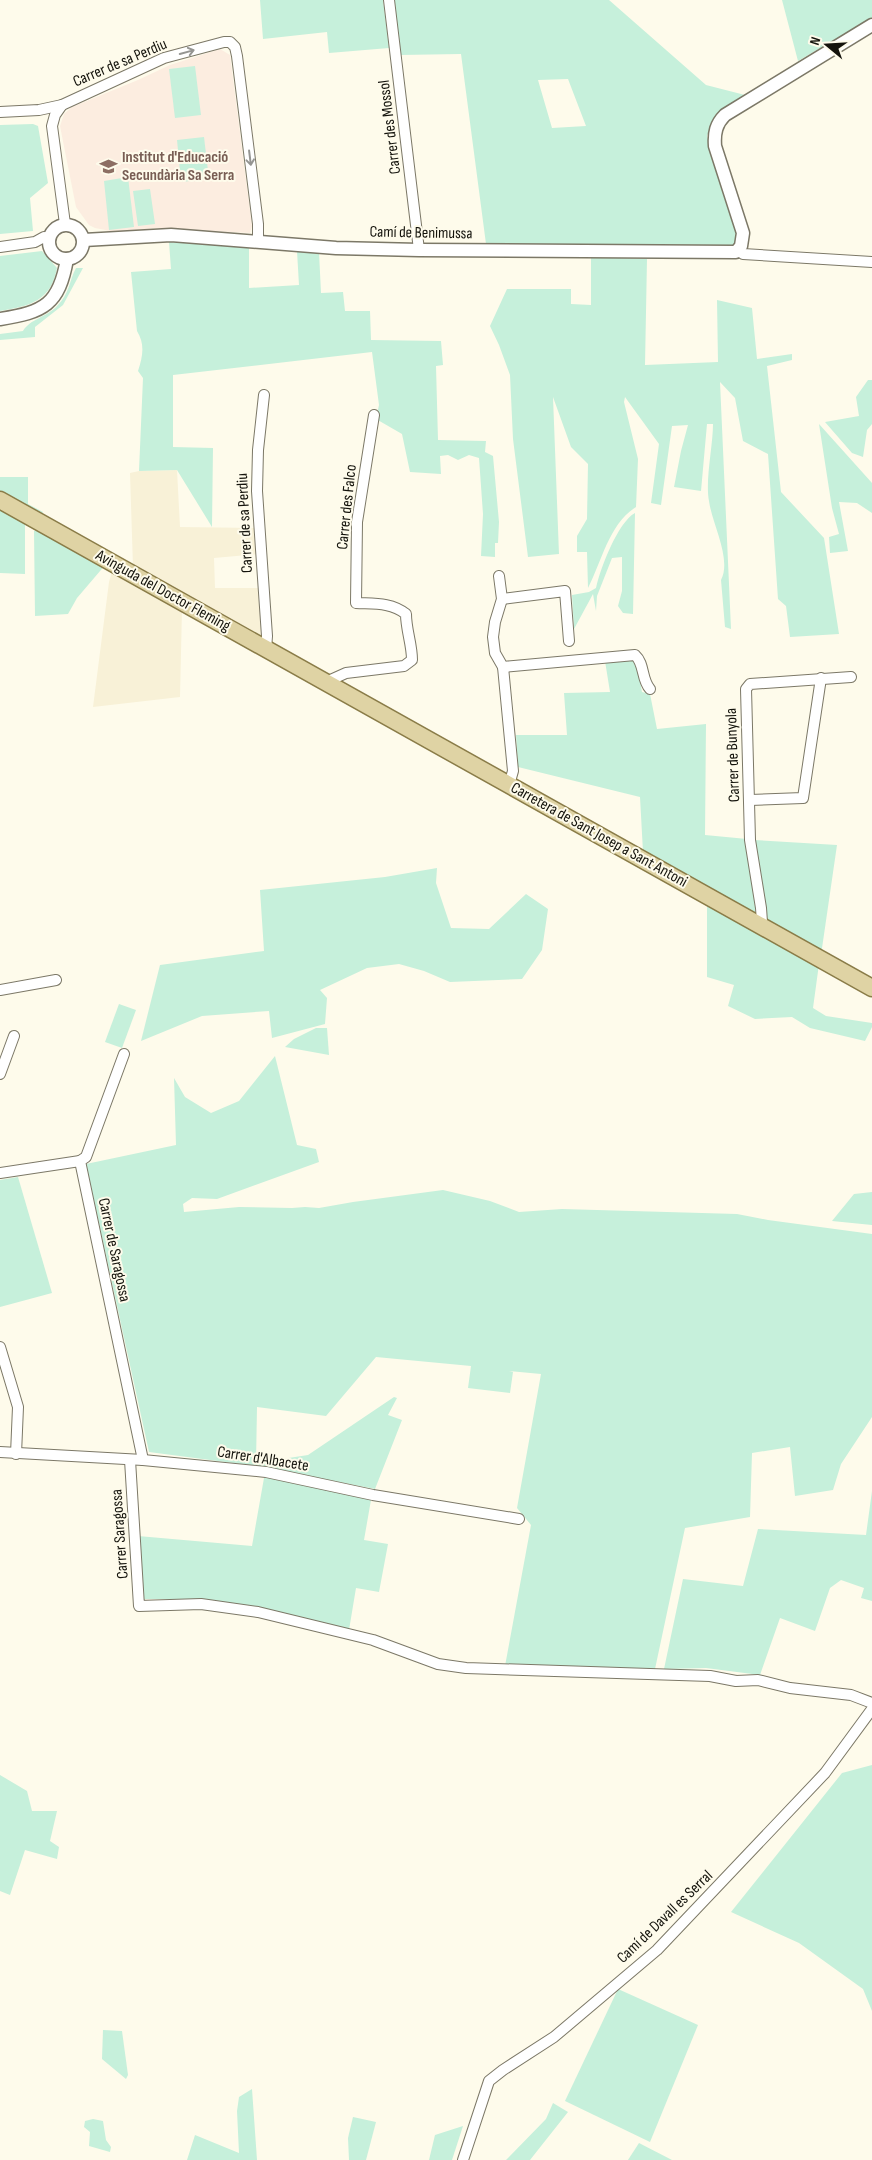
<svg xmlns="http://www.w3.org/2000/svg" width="872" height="2160" font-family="'Sofia Sans Condensed',sans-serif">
	<rect width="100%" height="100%" fill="#fefbeb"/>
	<path fill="#f8f1d7" d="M177,470L180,527L257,528L258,554L214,558L215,588H259L262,642L182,609L180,697L93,707L109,582L113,568L133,567L130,473L139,471Z"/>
	<path fill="#fcede0" d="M220,49L230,55L252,226L250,233L156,228L116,232L95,228L89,225L76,207L60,126L64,114L72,107L138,80L170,65Z"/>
	<g fill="#c6f0db" fill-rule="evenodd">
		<path d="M260,0H383L389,48L329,53L327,32L263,39Z"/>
		<path d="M393,0H609L706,85L745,95L716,114L707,136L737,236V242L733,245L486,244L461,54L400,55ZM568,79L586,126L552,128L538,80Z"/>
		<path d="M782,0H872V20L856,27L798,61Z"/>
		<path d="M195,66L201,115L175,118L169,69Z"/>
		<path d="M33,124L38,126L48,183L30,198L33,231L0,234V125Z"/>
		<path d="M204,137L209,179L181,182L177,140Z"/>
		<path d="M128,177L134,227L109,230L104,181Z"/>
		<path d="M150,189L155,224L138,226L133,191Z"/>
		<path d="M169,242L249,247V288L299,285L297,251L319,252L321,293L343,292L345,311H370L371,340L441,341L443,365L436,366L438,440L486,441L485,452L493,456L499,522L498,543H495V557L481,556L483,514L479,458L469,455L458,460L448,455L440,456L441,474L410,472L402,434L376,419L379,405L372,352L173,375V447L213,448L212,527L177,470L139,471L143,378L138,371C143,356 145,344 137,331L131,272L171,269Z"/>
		<path d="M42,251L57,268C51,301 30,306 0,311V256Z"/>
		<path d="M591,257L647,259L645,365L718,362L717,300L752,308L757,359L792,354V360L767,366L781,492L824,538L839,634L790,637L786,606L778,599L768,454L743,441L735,398L720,382L731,629L725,627L721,580C732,559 712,524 709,501C705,481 713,446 713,424H707L701,491L674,487L681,451L688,425L672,426L661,505L651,503L659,444L625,397L624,402L638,459L636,507C609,524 602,561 588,588L587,552H577V536L587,519L588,464L571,447L553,397L559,554L528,557L513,439L510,375L499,345L490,326L507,289H571V304L591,305Z"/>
		<path d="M76,268H83L63,305L35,327V337L0,340V334L23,331C30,319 47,317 57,306C70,293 69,281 76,268Z"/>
		<path d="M868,380H872V424L867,430L863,457L852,453L825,422L859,416L856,397Z"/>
		<path d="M819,424L872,483V513L857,503L839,502L848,551L830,553L829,537L839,534L832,508Z"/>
		<path d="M0,477H28V504L43,512L41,517L0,494Z"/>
		<path d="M0,505L20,516L25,523V574L0,573Z"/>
		<path d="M635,513L633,614L623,613L618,606L622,591V557L612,558L597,596L596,611L593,594L574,629L572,595L589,592L596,588C600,569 618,522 635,513Z"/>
		<path d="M42,529L106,564L77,598L68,614L35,616L34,531Z"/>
		<path d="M636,660L642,692L650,694L657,729L706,724L705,835L747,839L756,916L643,852L640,797L518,767L516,735H567L564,693L610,692L605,661Z"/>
		<path d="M754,840L837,845L821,955L767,925Z"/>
		<path d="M437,868L436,883L451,928L489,929L526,894L548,909L542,950L522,979L450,982L424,971L399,964L367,968L320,990L327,998L325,1024L272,1038L269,1011L202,1016L141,1041L160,965L264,951L260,890L385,877Z"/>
		<path d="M707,903L819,964L813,1008L826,1016L872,1023V1027L865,1041L810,1028L792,1017L755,1019L728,1006L734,985L707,977Z"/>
		<path d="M119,1004L136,1010L122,1048L105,1042Z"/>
		<path d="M316,1028H327L329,1055L285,1047L294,1039Z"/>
		<path d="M275,1056L297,1145L316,1149L319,1162L217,1199L192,1198L183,1204L184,1212L239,1207L292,1208L305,1207L319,1208L353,1202L443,1190L490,1201L519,1212L562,1209L737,1214L768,1220L872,1234V1417L841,1464L833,1490L795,1496L790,1447L752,1453L750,1517L685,1528L655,1669L505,1666L531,1525L517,1508L541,1374L509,1371L513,1372L510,1393L468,1388L471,1366L376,1357L326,1416L257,1407L256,1463L308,1455L394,1397L397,1398L388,1415L402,1420L375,1489L256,1466L149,1452L86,1164L176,1145L174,1078L185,1097L211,1113L239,1101Z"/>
		<path d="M18,1177L52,1293L0,1307V1180Z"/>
		<path d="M872,1192V1225L832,1221L854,1194Z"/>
		<path d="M278,1476L369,1497L371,1500L364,1540L388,1544L379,1592L356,1588L349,1630L194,1599H142L138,1536L252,1546L264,1478Z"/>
		<path d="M872,1491V1601L861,1598L864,1588L841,1580L830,1588L815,1631L780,1618L760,1675L706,1668L664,1669L683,1579L743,1586L758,1529L866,1535Z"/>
		<path d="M872,1765V2011L863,1989L799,1943L731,1912L842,1773Z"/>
		<path d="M0,1775L27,1791L32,1811H57L50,1841L59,1847L57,1859L25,1850L10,1895L0,1891Z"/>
		<path d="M618,1989L698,2025L650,2142L565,2101Z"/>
		<path d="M103,2030L122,2031L128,2075L126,2079L102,2059Z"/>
		<path d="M252,2089L257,2160H187L195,2135L239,2153L237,2111L239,2097Z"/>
		<path d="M553,2103L568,2112L530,2160H506L546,2119Z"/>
		<path d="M353,2117L376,2122L366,2160H349L348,2138Z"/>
		<path d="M93,2119L103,2121L106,2140L111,2147L110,2152L89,2146L90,2132L84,2127L85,2121Z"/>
		<path d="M463,2126L452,2160H429L435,2135Z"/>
		<path d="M639,2143L672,2160H628Z"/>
	</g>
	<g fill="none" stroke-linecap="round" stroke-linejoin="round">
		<defs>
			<g id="minor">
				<path d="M389,0L419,250"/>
				<path d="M0,112L39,110L62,105"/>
				<path d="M65,224L52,126L55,115L62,105L164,58L224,42H230L235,47L237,56L258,224V241"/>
				<path d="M0,247L35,242L44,237L49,239"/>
				<path d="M739,250L743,254L872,262"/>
				<path d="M264,395L258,450L257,491L267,636L266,649"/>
				<path d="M499,576L502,599L495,622L493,637L495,653L503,667L635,655C645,664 641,679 650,689"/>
				<path d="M502,599L565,591L569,641"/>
				<path d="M503,667L513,771L509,785"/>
				<path d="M326,682L346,673L404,666L412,660C412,644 406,630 406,614C391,602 373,604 356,603L357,522L374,415"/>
				<path d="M750,800L803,798L821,678"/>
				<path d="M760,926L762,922L761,908L750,840L746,689L750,684L851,677"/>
				<path d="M0,990L56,980"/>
				<path d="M124,1054L86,1157L80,1161L143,1460"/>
				<path d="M0,1074L14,1036"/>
				<path d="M0,1173L80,1161"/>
				<path d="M0,1347L18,1407L16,1454"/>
				<path d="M0,1452L143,1460L266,1472L373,1495L519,1519"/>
				<path d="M130,1460L139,1606L201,1604L258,1612L373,1640L438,1664L466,1668L710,1676L736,1681L758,1680L790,1688L851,1695L872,1703"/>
				<path d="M463,2160L489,2081L503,2070L554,2037L657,1950L825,1773L872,1709"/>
			</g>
			<g id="tertiary">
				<circle cx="66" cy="242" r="17"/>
				<path d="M84,240L171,235L336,248L419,250L736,252L741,246L743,233L715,146C714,133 716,124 725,115L872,25"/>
				<path d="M0,319C44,312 59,305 67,259"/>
			</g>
			<path id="primary" d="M0,500L872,988"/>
		</defs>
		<use href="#minor" stroke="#7c7867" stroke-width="12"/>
		<use href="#tertiary" stroke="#7c7867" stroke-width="15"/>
		<use href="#primary" stroke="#8a7c48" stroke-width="19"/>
		<use href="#minor" stroke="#fff" stroke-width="10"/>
		<use href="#tertiary" stroke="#fff" stroke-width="12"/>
		<use href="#primary" stroke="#dfd3a4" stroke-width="16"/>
	</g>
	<defs><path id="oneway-shaft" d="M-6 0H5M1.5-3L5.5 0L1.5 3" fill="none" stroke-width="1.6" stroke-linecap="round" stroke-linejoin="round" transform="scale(1.25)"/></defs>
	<g stroke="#959592">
		<use href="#oneway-shaft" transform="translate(187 52) rotate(-15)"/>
		<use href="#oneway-shaft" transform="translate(250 158) rotate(83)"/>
	</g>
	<defs>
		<symbol id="university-bare" viewBox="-9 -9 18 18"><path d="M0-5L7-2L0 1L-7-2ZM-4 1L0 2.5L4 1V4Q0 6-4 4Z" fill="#8d6e63" stroke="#fefbeb" stroke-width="2.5" paint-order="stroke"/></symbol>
	</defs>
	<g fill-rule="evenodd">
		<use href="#university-bare" x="96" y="154" width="25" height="25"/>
	</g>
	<g text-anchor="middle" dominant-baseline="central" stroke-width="4" stroke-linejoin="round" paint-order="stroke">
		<g font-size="16" fill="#14130c" stroke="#fefbeb">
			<text transform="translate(120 63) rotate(-23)">Carrer de sa Perdiu</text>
			<text transform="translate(390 127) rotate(-97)">Carrer des Mossol</text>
			<text transform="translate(421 233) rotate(1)">Camí de Benimussa</text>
			<text transform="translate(347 507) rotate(-84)">Carrer des Falco</text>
			<text transform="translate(245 523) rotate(-93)">Carrer de sa Perdiu</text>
			<text transform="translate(163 591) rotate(29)">Avinguda del Doctor Fleming</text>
			<text transform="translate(733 755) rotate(-92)">Carrer de Bunyola</text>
			<text transform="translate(599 835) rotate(29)">Carretera de Sant Josep a Sant Antoni</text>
			<text transform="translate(114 1250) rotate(78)">Carrer de Saragossa</text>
			<text transform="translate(263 1459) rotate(9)">Carrer d'Albacete</text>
			<text transform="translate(120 1534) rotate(-94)">Carrer Saragossa</text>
			<text transform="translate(665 1917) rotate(-44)">Camí de Davall es Serral</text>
		</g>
		<g font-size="16" font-weight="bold" fill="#785e54" stroke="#fefbeb" text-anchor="start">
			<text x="122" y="157">Institut d'Educació<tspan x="122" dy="18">Secundària Sa Serra</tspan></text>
		</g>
	</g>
	<g transform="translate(827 45) rotate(288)" stroke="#fefbeb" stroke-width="4" paint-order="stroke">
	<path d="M0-4L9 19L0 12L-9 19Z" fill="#14130c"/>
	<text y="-8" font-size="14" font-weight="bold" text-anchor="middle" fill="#14130c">N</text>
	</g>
</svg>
